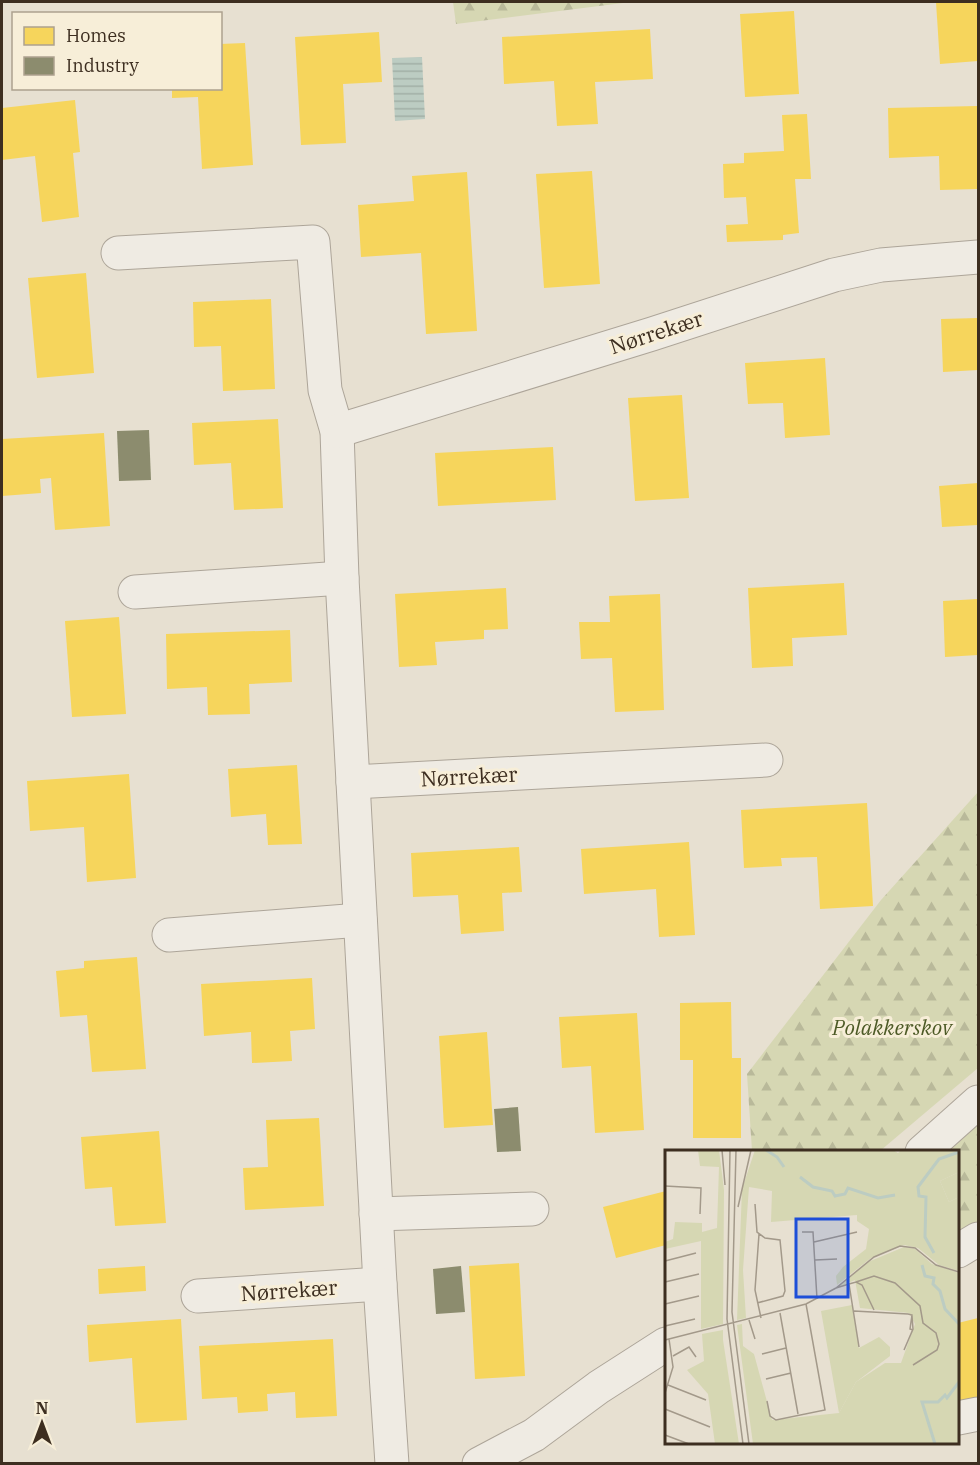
<svg xmlns="http://www.w3.org/2000/svg" width="980" height="1465" font-family="'IBM Plex Serif',serif">
	<defs>
		<pattern id="forest-firs" width="22" height="20" patternUnits="userSpaceOnUse" patternTransform="scale(1.5)"><rect width="22" height="20" fill="#d6d7b3"/><path d="M5 1l3.5 6h-7zM16 11l3.5 6h-7z" fill="#b9b99a"/></pattern>
		<pattern id="water-rules" width="6" height="5" patternUnits="userSpaceOnUse" patternTransform="scale(1.5)"><rect width="6" height="5" fill="#bcccc2"/><path d="M0 2.5h6" fill="none" stroke="#a2b0a6"/></pattern>
	</defs>
	<rect width="100%" height="100%" fill="#e7e0d1"/>
	<g fill="url(#forest-firs)">
		<path d="M453,2H631L456,24Z"/>
		<path d="M978,792V1068L880,1151H752L747,1074L881,900Z"/>
		<path d="M978,1125V1227L958,1240V1152H948Z"/>
	</g>
	<path fill="url(#water-rules)" d="M422,57L425,119L395,121L392,58Z"/>
	<g fill="#f6d55c">
		<path d="M936,2H978V61L940,64Z"/>
		<path d="M794,11L799,94L745,97L740,14Z"/>
		<path d="M650,29L653,79L595,82L598,124L557,126L554,81L504,84L502,37Z"/>
		<path d="M379,32L382,82L343,84L346,143L301,145L295,37Z"/>
		<path d="M245,43L253,165L202,169L198,97L172,98V88H220V44Z"/>
		<path d="M75,100L80,152L73,153L79,217L42,222L35,156L2,160V108Z"/>
		<path d="M977,106L978,189L940,190L939,156L889,158L888,108Z"/>
		<path d="M807,114L811,179H795L799,233L783,235V240L727,242L726,225L748,224L746,197L724,198L723,164L744,163V153L784,151L782,115Z"/>
		<path d="M592,171L600,284L544,288L536,174Z"/>
		<path d="M467,172L477,331L426,334L421,253L361,257L358,205L414,201L412,176Z"/>
		<path d="M86,273L94,373L37,378L28,278Z"/>
		<path d="M271,299L275,389L223,391L221,346L194,347L193,302Z"/>
		<path d="M978,318V370L943,372L941,319Z"/>
		<path d="M825,358L830,435L785,438L783,403L748,404L745,363Z"/>
		<path d="M682,395L689,498L635,501L628,398Z"/>
		<path d="M278,419L283,508L234,510L231,463L194,465L192,423Z"/>
		<path d="M104,433L110,526L55,530L51,478L40,479L41,493L2,496V439Z"/>
		<path d="M553,447L556,500L438,506L435,453Z"/>
		<path d="M978,483V525L942,527L939,486Z"/>
		<path d="M844,583L847,635L792,638L793,666L752,668L748,588Z"/>
		<path d="M506,588L508,629L484,630V639L435,642L437,665L399,667L395,594Z"/>
		<path d="M660,594L664,710L615,712L612,658L581,659L579,622H610L609,596Z"/>
		<path d="M978,599V655L945,657L943,601Z"/>
		<path d="M119,617L126,714L72,717L65,621Z"/>
		<path d="M290,630L292,682L249,684L250,714L208,715L207,687L167,689L166,634Z"/>
		<path d="M297,765L302,844L268,845L266,814L231,817L228,769Z"/>
		<path d="M129,774L136,878L87,882L84,827L30,831L27,781Z"/>
		<path d="M867,803L873,906L820,909L817,857L781,858L782,866L744,868L741,810Z"/>
		<path d="M689,842L695,935L659,937L656,889L584,894L581,849Z"/>
		<path d="M519,847L522,892L502,893L504,931L461,934L458,895L413,897L411,853Z"/>
		<path d="M137,957L146,1069L92,1072L87,1015L60,1017L56,971L84,968V961Z"/>
		<path d="M312,978L315,1029L290,1031L292,1061L252,1063L251,1032L204,1036L201,984Z"/>
		<path d="M731,1002L732,1058H741V1138H693V1060H680V1003Z"/>
		<path d="M637,1013L644,1130L595,1133L591,1066L562,1068L559,1017Z"/>
		<path d="M487,1032L493,1125L444,1128L439,1036Z"/>
		<path d="M319,1118L324,1206L245,1210L243,1168L268,1167L266,1120Z"/>
		<path d="M159,1131L166,1223L115,1226L112,1187L85,1189L81,1137Z"/>
		<path d="M666,1191V1245L616,1258L603,1207Z"/>
		<path d="M519,1263L525,1376L475,1379L469,1266Z"/>
		<path d="M145,1266L146,1291L99,1294L98,1269Z"/>
		<path d="M978,1318V1401L958,1405V1323Z"/>
		<path d="M181,1319L187,1420L136,1423L132,1358L89,1362L87,1325Z"/>
		<path d="M333,1339L337,1416L296,1418L295,1392L267,1394L268,1411L238,1413L237,1397L202,1399L199,1346Z"/>
	</g>
	<g fill="#8c8c6e">
		<path d="M149,430L151,480L119,481L117,431Z"/>
		<path d="M518,1107L521,1151L497,1152L494,1109Z"/>
		<path d="M461,1266L465,1312L436,1314L433,1269Z"/>
	</g>
	<g fill="none" stroke-linecap="round" stroke-linejoin="round">
		<defs>
			<g id="minor">
				<path d="M118,253L313,242L325,390L337,431L342,578L380,1284L392,1464"/>
				<path d="M337,431L652,334L834,275L881,265L978,257"/>
				<path d="M135,592L342,578"/>
				<path d="M353,782L766,760"/>
				<path d="M169,935L360,920"/>
				<path d="M376,1214L532,1209"/>
				<path d="M958,1251L978,1239"/>
				<path d="M198,1296L380,1284"/>
				<path d="M958,1418L978,1414"/>
			</g>
			<g id="tertiary">
				<path d="M922,1152L978,1102"/>
				<path d="M479,1464L534,1435L599,1387L666,1344"/>
			</g>
		</defs>
		<use href="#minor" stroke="#ada599" stroke-width="35"/>
		<use href="#tertiary" stroke="#ada599" stroke-width="35"/>
		<use href="#minor" stroke="#efebe3" stroke-width="33"/>
		<use href="#tertiary" stroke="#efebe3" stroke-width="33"/>
	</g>
	<g text-anchor="middle" dominant-baseline="central" stroke-width="6" stroke-linejoin="round" paint-order="stroke">
		<g font-size="21" fill="#3d2e20" stroke="#f7eed8">
			<text transform="translate(656 332) rotate(-18)">Nørrekær</text>
			<text transform="translate(469 776) rotate(-3)">Nørrekær</text>
			<text transform="translate(289 1290) rotate(-4)">Nørrekær</text>
		</g>
		<g font-size="21" font-style="italic" fill="#4d5a26" stroke="#f7eed8">
			<text x="892" y="1027">Polakkerskov</text>
		</g>
	</g>
	<g transform="translate(665 1150)">
		<rect width="294" height="294" fill="#e7e0d1"/>
		<path d="M33,0H54L59,40L58,174L36,179V91L0,99V92L8,89L10,72L37,73V82L52,78L54,17L35,16ZM90,0H228L233,3L236,0H294V22L275,31L284,52L294,47V121L274,115L253,98L239,95L206,108L172,135L171,126L178,117L201,99L204,79L192,71V65L106,72L107,41L84,37L78,120L81,168L72,170L77,39ZM239,97L250,99L267,114L294,123V294H88L72,175L77,174L78,196L89,204L107,270L174,263L191,232L220,213H236L250,174L244,163L195,158L190,130L174,137L203,112ZM58,180V190L74,294H50L43,244L22,220L39,211L37,184Z" fill="#d6d7b3"/>
		<path d="M294,22V47L284,52L275,31ZM187,155L194,198L214,187L225,197V206L191,232L174,263L156,161Z" fill="#d6d7b3"/>
		<path fill="none" stroke="#bcccc2" stroke-width="3" d="M101,0L112,7L119,17M135,27L148,37L167,41L170,46L180,44L183,38L213,48L230,45M269,103L260,87L261,47L254,46L253,37L274,9L294,2M257,115L260,126L269,128L268,134L275,141L280,159L294,174M270,294L257,252H273L280,245L282,248L294,232"/>
		<path fill="none" stroke="#a3998a" stroke-width="1.5" d="M57,0L60,35M65,0L62,169L78,294M71,0L67,162L84,294M0,36L36,38L35,64M90,54L92,82L100,88L115,90L120,141L118,146L92,153M73,57L86,0M137,82H148L152,149M94,84L90,140L96,168M149,92L192,82M150,110L172,109M0,111L31,103M0,132L34,124M191,132L209,126L230,133L255,156L258,173L271,183L274,194L272,200L248,215M184,134L191,132L197,135L209,160M171,138L184,134L194,197M0,154L34,146M189,161L243,164L247,165L245,179L248,180M115,163L133,264M84,170L90,189M0,176L30,169M0,190L141,154L171,138L209,107L235,96L250,98L271,115L294,122M239,200L248,179L247,166M97,204L121,198M8,206L24,197L31,207M101,229L126,223M3,235L41,250M0,243L8,217L4,189M102,251L105,266L111,270L160,260L141,154M0,259L45,277M0,285L24,294"/>
		<path fill="#1d4ed8" fill-opacity="0.15" stroke="#1d4ed8" stroke-width="3" d="M131,69H183V147H131Z"/>
		<rect width="294" height="294" fill="none" stroke="#3d2e20" stroke-width="3"/>
	</g>
	<rect width="980" height="1465" fill="none" stroke="#3d2e20" stroke-width="6"/>
	<rect x="12" y="12" width="210" height="78" fill="#f7eed8" stroke="#ada18e" stroke-width="1.5"/>
	<rect x="24" y="27" width="30" height="18" fill="#f6d55c" stroke="#ada18e" stroke-width="1.5"/>
	<text x="66" y="42" font-size="18" fill="#3d2e20">Homes</text>
	<rect x="24" y="57" width="30" height="18" fill="#8c8c6e" stroke="#ada18e" stroke-width="1.5"/>
	<text x="66" y="72" font-size="18" fill="#3d2e20">Industry</text>
	<g transform="translate(42 1423)" stroke="#f7eed8" stroke-width="4.5" paint-order="stroke">
	<path d="M0-4.5L10 22L0 15L-10 22Z" fill="#3d2e20"/>
	<text y="-9" font-size="16" font-weight="bold" text-anchor="middle" fill="#3d2e20">N</text>
	</g>
</svg>
